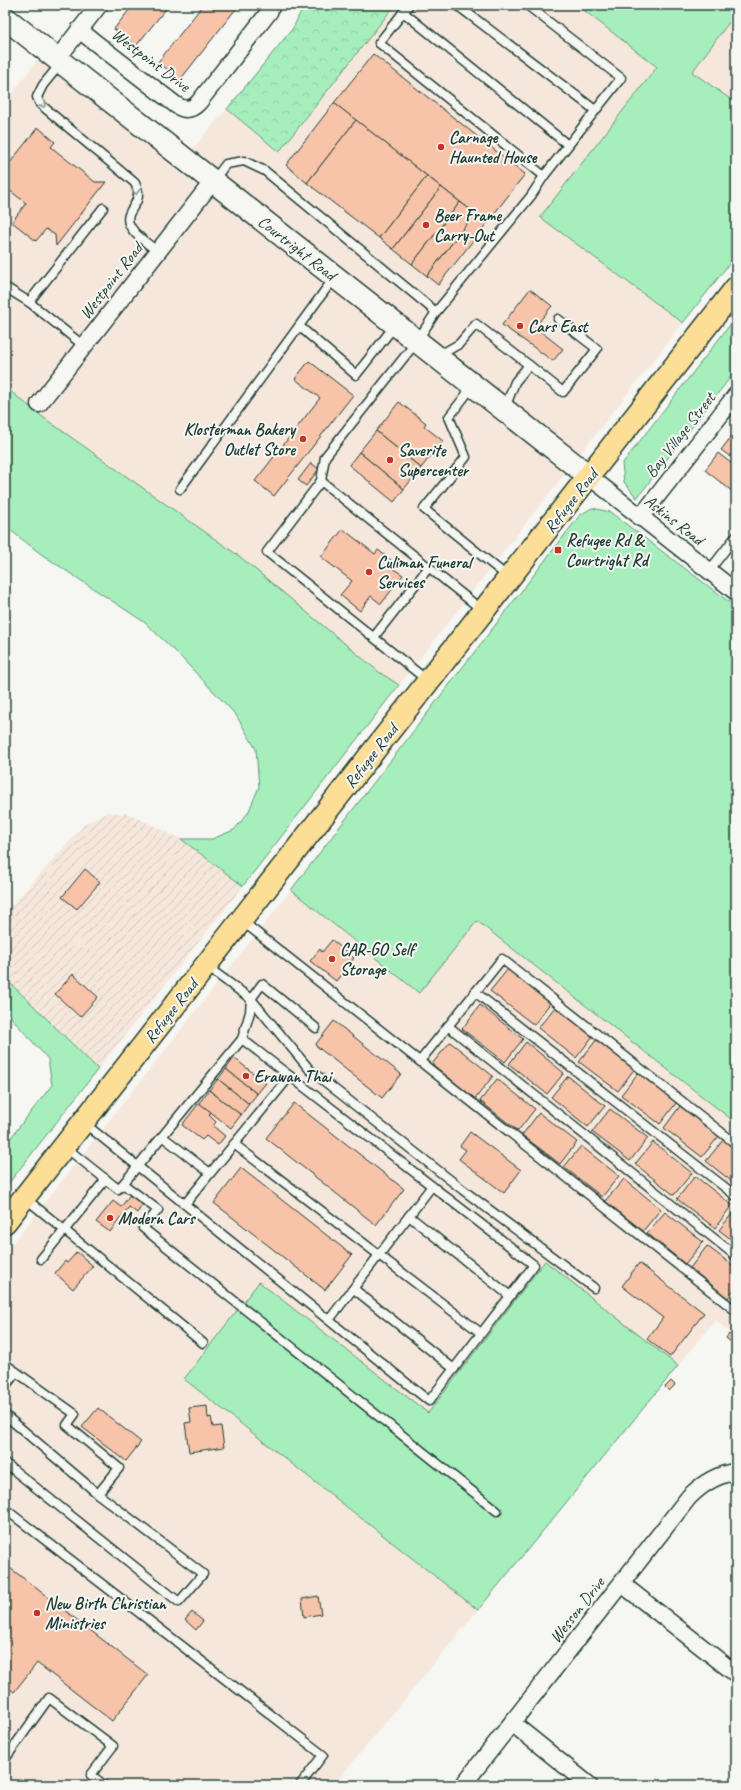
<svg xmlns="http://www.w3.org/2000/svg" width="741" height="1790" font-family="Caveat,sans-serif">
	<defs>
		<pattern id="industrial-furrows" width="10" height="10" patternUnits="userSpaceOnUse"><rect width="10" height="10" fill="#f6e7dc"/><path d="M-1 1l2-2M0 10L10 0M9 11l2-2" fill="none" stroke="#d2c7bd"/></pattern>
		<pattern id="forest-crowns" width="20" height="18" patternUnits="userSpaceOnUse"><rect width="20" height="18" fill="#a6efbd"/><path d="M2 6a3 3 0 1 1 6 0M12 15a3 3 0 1 1 6 0" fill="none" stroke="#8ecea3"/></pattern>
	</defs>
	<rect width="100%" height="100%" fill="#f6f6f2"/>
	<filter id="ink" filterUnits="userSpaceOnUse"><feTurbulence type="fractalNoise" baseFrequency=".025" numOctaves="2"/><feDisplacementMap in="SourceGraphic" scale="8" xChannelSelector="R" yChannelSelector="G"/><feConvolveMatrix kernelMatrix="1 2 1 2 8 2 1 2 1" color-interpolation-filters="sRGB"/></filter>
	<g filter="url(#ink)">
		<g fill="#f6e7dc">
			<path d="M395,5H577L657,67L541,217L683,323L399,685L379,672L239,556L44,418L5,387V103L44,51L183,160L227,109L279,152Z"/>
			<path d="M736,13V103L692,72Z"/>
			<path d="M291,890L309,905L476,921L736,1123V1337L715,1320L678,1366L545,1262L427,1413L259,1283L184,1379L478,1610L334,1785H5V1253Z"/>
		</g>
		<path fill="url(#industrial-furrows)" d="M108,812L129,814L181,839L243,886L98,1069L5,978V913L86,823Z"/>
		<g fill="#a6efbd" stroke="#629678">
			<path d="M577,5H736V13L692,72L736,103V255L683,323L540,217L657,67Z"/>
			<path d="M736,317V370L637,498L624,482L622,464Z"/>
			<path d="M5,387L44,418L239,556L379,672L399,685L243,886L181,839H212L234,830L248,813L259,787L256,749L236,715L174,650L144,622L41,554L5,526Z"/>
			<path d="M592,508L610,512L736,607V1123L477,921L419,993L291,890L580,515Z"/>
			<path d="M5,978L98,1069L5,1188V1145L52,1085L48,1059L14,1021L5,1008Z"/>
			<path d="M545,1261L678,1366L478,1610L184,1379L259,1282L428,1413Z"/>
		</g>
		<path fill="url(#forest-crowns)" stroke="#629678" d="M304,5H395L279,152L227,109L293,28Z"/>
		<g fill="#f7c3a9" stroke="#1f3d34">
			<path d="M133,5H169L136,46L114,29Z"/>
			<path d="M203,5H239L180,80L158,62Z"/>
			<path d="M373,54L525,174L487,223L334,103Z"/>
			<path d="M334,103L356,120L307,183L286,165Z"/>
			<path d="M356,120L427,176L379,238L307,183Z"/>
			<path d="M38,127L55,142L51,147L95,182H106L56,246L55,235L46,229L36,241L12,222L26,203L5,187V169Z"/>
			<path d="M427,176L441,187L393,249L379,238Z"/>
			<path d="M441,187L460,202L412,264L393,249Z"/>
			<path d="M460,202L475,213L427,276L412,264Z"/>
			<path d="M475,213L487,223L438,285L427,276Z"/>
			<path d="M530,289L552,306L535,327L563,349L553,361L502,325Z"/>
			<path d="M309,361L353,395L274,496L255,481L320,398L295,379Z"/>
			<path d="M399,402L426,423L424,426L443,441L421,468L376,431Z"/>
			<path d="M376,431L421,468L404,489L359,452Z"/>
			<path d="M731,437L736,440V461L721,450Z"/>
			<path d="M359,452L404,489L394,502L349,465Z"/>
			<path d="M718,453L736,467V488L733,492L705,470Z"/>
			<path d="M311,463L319,469L306,486L298,480Z"/>
			<path d="M343,529L375,554L378,550L396,564L392,568L403,575L381,604L371,596L360,611L340,595L352,581L321,557Z"/>
			<path d="M85,869L100,882L77,909L62,897Z"/>
			<path d="M332,940L354,958L336,981L310,961L320,949L322,952Z"/>
			<path d="M508,969L551,1002L534,1025L490,991Z"/>
			<path d="M73,974L98,997L80,1017L55,994Z"/>
			<path d="M480,1005L523,1039L505,1062L462,1029Z"/>
			<path d="M555,1007L593,1036L576,1058L538,1028Z"/>
			<path d="M334,1021L401,1074L382,1098L315,1045Z"/>
			<path d="M597,1039L635,1068L618,1091L579,1062Z"/>
			<path d="M450,1042L493,1076L475,1099L432,1064Z"/>
			<path d="M526,1042L564,1073L547,1094L509,1064Z"/>
			<path d="M234,1058L266,1083L257,1094L226,1069Z"/>
			<path d="M226,1069L257,1094L249,1104L218,1079Z"/>
			<path d="M638,1073L677,1102L660,1124L621,1095Z"/>
			<path d="M568,1076L605,1106L588,1127L551,1097Z"/>
			<path d="M218,1079L249,1104L241,1115L209,1090Z"/>
			<path d="M497,1079L535,1109L518,1131L480,1101Z"/>
			<path d="M209,1090L241,1115L231,1128L199,1103Z"/>
			<path d="M199,1103L211,1112L209,1115L216,1122L213,1126L225,1136L218,1145L206,1136L202,1140L182,1125Z"/>
			<path d="M294,1103L404,1189L376,1225L266,1138Z"/>
			<path d="M680,1106L719,1136L702,1157L664,1128Z"/>
			<path d="M610,1109L648,1138L630,1161L592,1132Z"/>
			<path d="M539,1113L577,1142L560,1164L522,1135Z"/>
			<path d="M470,1132L521,1170L504,1193L459,1159L466,1150L460,1146Z"/>
			<path d="M724,1139L736,1148V1185L706,1161Z"/>
			<path d="M653,1142L692,1173L674,1195L635,1164Z"/>
			<path d="M581,1146L619,1176L602,1197L564,1167Z"/>
			<path d="M241,1168L352,1255L325,1290L214,1203Z"/>
			<path d="M695,1176L732,1205L715,1228L677,1199Z"/>
			<path d="M624,1179L661,1209L643,1231L605,1201Z"/>
			<path d="M130,1195L143,1204L137,1213L129,1207L110,1232L96,1222L113,1201L121,1207Z"/>
			<path d="M736,1209V1243L719,1230Z"/>
			<path d="M665,1212L703,1242L685,1264L647,1233Z"/>
			<path d="M707,1246L736,1268V1287L728,1298L690,1268Z"/>
			<path d="M77,1252L93,1266L73,1289L55,1273L65,1261L67,1263Z"/>
			<path d="M639,1263L704,1313L670,1357L647,1339L663,1318L622,1286Z"/>
			<path d="M729,1334L735,1338L731,1342L726,1338Z"/>
			<path d="M671,1381L675,1385L669,1391L665,1387Z"/>
			<path d="M207,1406L208,1418L211,1417L213,1427L221,1426L224,1447L189,1452L185,1423L191,1422L189,1408Z"/>
			<path d="M98,1408L141,1442L126,1461L82,1427Z"/>
			<path d="M5,1564L148,1675L112,1721L37,1663L14,1692L5,1685Z"/>
			<path d="M318,1596L321,1614L304,1617L302,1599Z"/>
			<path d="M192,1612L203,1621L196,1630L185,1620Z"/>
		</g>
		<g fill="none" stroke-linecap="round" stroke-linejoin="round">
			<defs>
				<g id="lane">
					<path d="M409,5L379,43L544,176L531,196L436,312"/>
					<path d="M457,5L595,110"/>
					<path d="M527,5L621,78L544,176"/>
					<path d="M403,12L568,145"/>
					<path d="M61,63L43,85L37,97L40,104L135,183C136,186 138,189 138,192C140,207 120,213 132,229C138,238 150,245 158,252"/>
					<path d="M213,181L226,164L244,161L265,171L436,312L417,341L325,457L321,481"/>
					<path d="M5,287L29,302L84,346"/>
					<path d="M29,302L103,208"/>
					<path d="M299,326L356,375L396,324"/>
					<path d="M438,356L459,344L476,324L529,365L515,382L505,408"/>
					<path d="M529,365L563,392L597,349L558,319"/>
					<path d="M472,387L449,417L466,457L424,509L508,577"/>
					<path d="M180,489L334,278"/>
					<path d="M709,571L736,536"/>
					<path d="M374,637L429,567"/>
					<path d="M428,681L267,552L321,481L482,610"/>
					<path d="M242,921L736,1311"/>
					<path d="M475,992L736,1196"/>
					<path d="M448,1026L736,1256"/>
					<path d="M316,1028L262,984L251,999L310,1070L463,1190L594,1288"/>
					<path d="M420,1061L502,959L736,1144"/>
					<path d="M84,1123L429,1401L534,1265L242,1039L250,1012L251,999L206,966"/>
					<path d="M163,1137L210,1173"/>
					<path d="M234,1144L481,1333"/>
					<path d="M65,1147L118,1189L123,1184L158,1210L143,1228L497,1511"/>
					<path d="M123,1184L242,1039"/>
					<path d="M25,1198L203,1343"/>
					<path d="M185,1204L290,1076"/>
					<path d="M409,1216L510,1296"/>
					<path d="M41,1259L106,1179"/>
					<path d="M354,1289L454,1369"/>
					<path d="M329,1320L432,1186"/>
					<path d="M5,1364L75,1414L67,1425L119,1468L98,1494L203,1574L179,1602L5,1463"/>
					<path d="M5,1387L16,1372"/>
					<path d="M5,1415L98,1494"/>
					<path d="M5,1509L323,1755L300,1785"/>
					<path d="M5,1759L49,1698L113,1746L91,1775L104,1785"/>
				</g>
				<g id="street">
					<path d="M79,30L176,105C185,111 192,110 199,102L269,12L272,5"/>
					<path d="M57,59L99,5"/>
					<path d="M39,404L213,181"/>
					<path d="M590,477L736,592"/>
					<path d="M640,518L736,395"/>
					<path d="M622,1584L736,1674"/>
					<path d="M512,1723L589,1785"/>
					<path d="M463,1785L689,1497C702,1484 717,1474 736,1472"/>
				</g>
				<path id="secondary" d="M5,18L590,477"/>
				<path id="primary" d="M5,1222L736,288"/>
			</defs>
			<use href="#lane" stroke="#1f3d34" stroke-width="11"/>
			<use href="#street" stroke="#1f3d34" stroke-width="19"/>
			<use href="#secondary" stroke="#1f3d34" stroke-width="25"/>
			<use href="#primary" stroke="#1f3d34" stroke-width="25"/>
			<use href="#lane" stroke="#f6f6f2" stroke-width="8"/>
			<use href="#street" stroke="#f6f6f2" stroke-width="16"/>
			<use href="#secondary" stroke="#f6f6f2" stroke-width="22"/>
			<use href="#primary" stroke="#fdde96" stroke-width="22"/>
		</g>
		<defs><path id="oneway-chevron" d="M-2-3.5L2.5 0L-2 3.5" fill="none" stroke-width="1.6" stroke-linecap="round" stroke-linejoin="round"/></defs>
		<g stroke="#8a9a93">
			<use href="#oneway-chevron" transform="translate(43 105) rotate(48)"/>
			<use href="#oneway-chevron" transform="translate(136 192) rotate(85)"/>
		</g>
	</g>
	<g fill="#c8321e" stroke="#f6f6f2" stroke-width="1.5">
		<circle cx="441" cy="147" r="4"/>
		<circle cx="426" cy="225" r="4"/>
		<circle cx="520" cy="326" r="4"/>
		<circle cx="303" cy="439" r="4"/>
		<circle cx="390" cy="460" r="4"/>
		<rect x="554" y="546" width="8" height="8" rx="2"/>
		<circle cx="369" cy="572" r="4"/>
		<circle cx="332" cy="959" r="4"/>
		<circle cx="246" cy="1076" r="4"/>
		<circle cx="110" cy="1218" r="4"/>
		<circle cx="37" cy="1613" r="4"/>
	</g>
	<g text-anchor="middle" dominant-baseline="central" stroke-width="4" stroke-linejoin="round" paint-order="stroke">
		<g font-size="17" fill="#1f3d34" stroke="#f6f6f2">
			<text transform="translate(151 60) rotate(37)">Westpoint Drive</text>
			<text transform="translate(297 248) rotate(38)">Courtright Road</text>
			<text transform="translate(111 281) rotate(-52)">Westpoint Road</text>
			<text transform="translate(680 435) rotate(-52)">Bay Village Street</text>
			<text transform="translate(571 501) rotate(-52)">Refugee Road</text>
			<text transform="translate(674 520) rotate(38)">Askins Road</text>
			<text transform="translate(371 756) rotate(-52)">Refugee Road</text>
			<text transform="translate(171 1011) rotate(-52)">Refugee Road</text>
			<text transform="translate(577 1610) rotate(-52)">Wesson Drive</text>
		</g>
		<g font-size="17" font-weight="bold" fill="#1f3d34" stroke="#f6f6f2" text-anchor="start">
			<text x="449" y="137">Carnage<tspan x="449" dy="20">Haunted House</tspan></text>
			<text x="434" y="215">Beer Frame<tspan x="434" dy="20">Carry-Out</tspan></text>
			<text x="528" y="326">Cars East</text>
			<text x="295" y="429" text-anchor="end">Klosterman Bakery<tspan x="295" dy="20">Outlet Store</tspan></text>
			<text x="398" y="450">Saverite<tspan x="398" dy="20">Supercenter</tspan></text>
			<text x="566" y="540">Refugee Rd &amp;<tspan x="566" dy="20">Courtright Rd</tspan></text>
			<text x="377" y="562">Culiman Funeral<tspan x="377" dy="20">Services</tspan></text>
			<text x="340" y="949">CAR-GO Self<tspan x="340" dy="20">Storage</tspan></text>
			<text x="254" y="1076">Erawan Thai</text>
			<text x="118" y="1218">Modern Cars</text>
			<text x="45" y="1603">New Birth Christian<tspan x="45" dy="20">Ministries</tspan></text>
		</g>
	</g>
	<rect width="741" height="1790" fill="none" stroke="#f6f6f2" stroke-width="20"/>
	<rect x="10" y="10" width="721" height="1770" fill="none" stroke="#1f3d34" stroke-width="1.5" filter="url(#ink)"/>
</svg>
